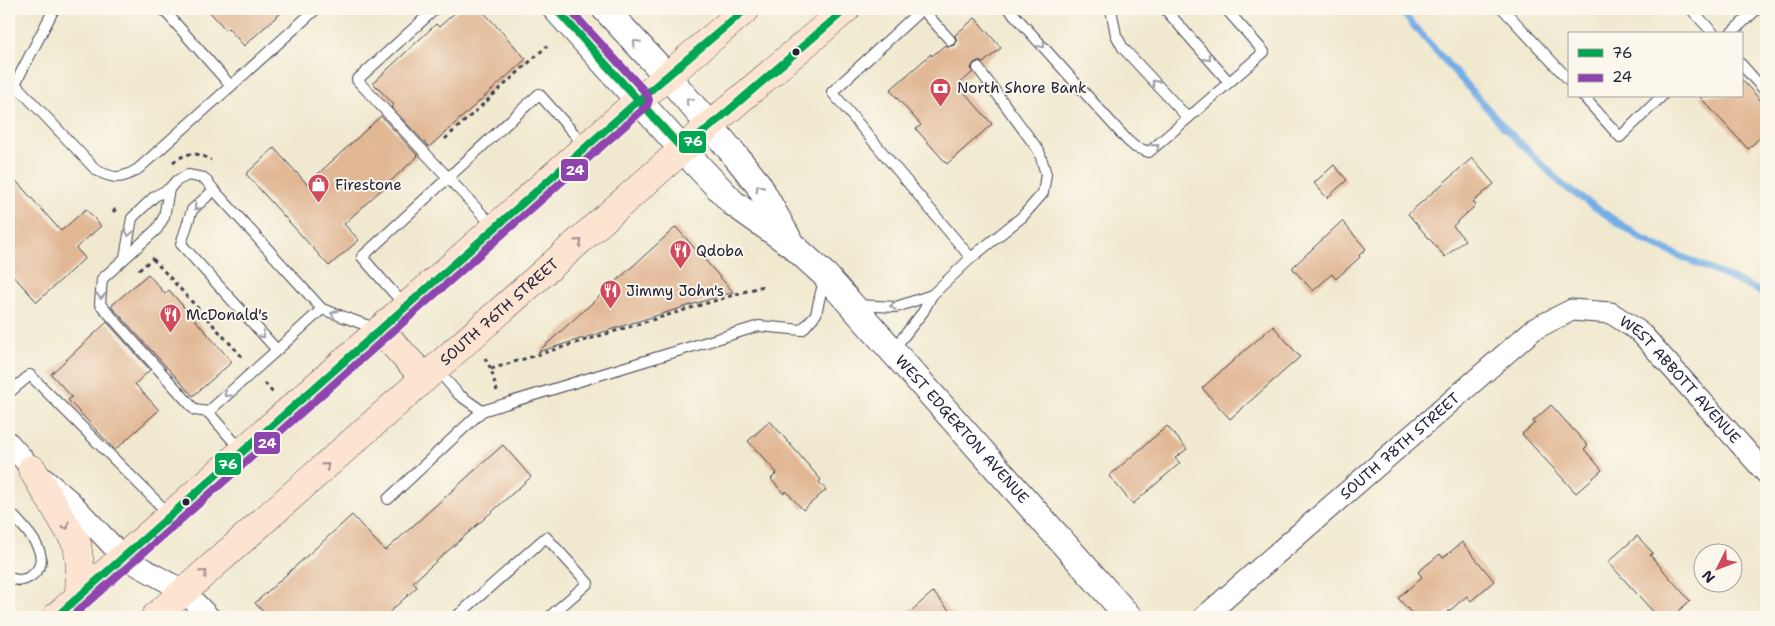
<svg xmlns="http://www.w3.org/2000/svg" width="1775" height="626" font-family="'Shantell Sans',sans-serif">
	<rect width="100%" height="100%" fill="#fbf7ec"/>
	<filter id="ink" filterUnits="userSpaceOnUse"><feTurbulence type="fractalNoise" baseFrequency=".02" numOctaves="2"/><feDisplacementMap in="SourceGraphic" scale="10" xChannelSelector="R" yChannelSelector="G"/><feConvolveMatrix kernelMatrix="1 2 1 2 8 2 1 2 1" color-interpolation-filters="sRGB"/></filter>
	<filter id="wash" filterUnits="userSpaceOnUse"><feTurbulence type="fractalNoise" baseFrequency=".0096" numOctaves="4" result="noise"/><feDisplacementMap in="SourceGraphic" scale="20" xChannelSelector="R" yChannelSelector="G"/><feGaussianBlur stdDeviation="1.12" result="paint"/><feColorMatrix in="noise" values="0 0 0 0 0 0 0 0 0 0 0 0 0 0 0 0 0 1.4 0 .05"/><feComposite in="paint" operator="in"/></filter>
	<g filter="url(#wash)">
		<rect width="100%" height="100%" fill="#f1e9cf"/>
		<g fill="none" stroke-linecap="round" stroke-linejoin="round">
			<path stroke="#75aee5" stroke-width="7" d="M1399,9L1503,126L1564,186L1644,240L1766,294"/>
		</g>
		<g id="blocks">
			<g fill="#e1b794">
				<path d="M207,9H285L244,46L228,28L226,30Z"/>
				<path d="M459,9H481L526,59L429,147L391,107L394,105L373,83L436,24L439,27Z"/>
				<path d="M975,18L1001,48L983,63L978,61L974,63L971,68L973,72L958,85L992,124L947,164L916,129L921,125L890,90L931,54L932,56L945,45L948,47L954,45L957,42L955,35Z"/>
				<path d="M1741,79L1766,106V132L1748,149L1699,96H1741Z"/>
				<path d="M381,116L418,156L344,224L359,240L329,266L246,174L274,148L307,184Z"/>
				<path d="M1472,158L1494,184L1473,202L1476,205L1453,226L1465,240L1445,257L1408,214Z"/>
				<path d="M1334,165L1347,180L1327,198L1314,183Z"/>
				<path d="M9,173L61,231L86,209L101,226L76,248L85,258L37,302L9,271Z"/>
				<path d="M1342,221L1366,249L1359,255L1360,257L1336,279L1332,274L1313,291L1293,269V267Z"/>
				<path d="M676,227L733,292L538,352Z"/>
				<path d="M148,274L165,294L169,290L232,362L193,396L111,306Z"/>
				<path d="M107,322L150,370L135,384L159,410L115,450L68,400L72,397L51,374Z"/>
				<path d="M1273,326L1300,357L1230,419L1202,388Z"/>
				<path d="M1551,405L1588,446L1584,449L1602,470L1576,493L1522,434L1535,423L1533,421Z"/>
				<path d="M770,421L821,480L819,482L826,490L803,510L786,491L784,494L771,479L777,473L748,441Z"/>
				<path d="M1167,426L1187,449L1175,458L1180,463L1133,504L1109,476Z"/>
				<path d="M503,445L531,477L413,582L417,587L384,617H268L255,603L352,515L385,551Z"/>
				<path d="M1637,536L1653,553L1650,555L1690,601L1671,617H1658L1608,562Z"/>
				<path d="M1462,542L1494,581L1471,601L1467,596L1442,617H1415L1398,598L1422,577L1418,572L1440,554L1443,558Z"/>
				<path d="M933,592L955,617H904Z"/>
			</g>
		</g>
	</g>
	<g filter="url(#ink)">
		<use href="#blocks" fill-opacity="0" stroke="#414051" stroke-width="1"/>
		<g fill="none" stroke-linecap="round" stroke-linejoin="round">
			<defs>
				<g id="service">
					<path d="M435,9L357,80L494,227"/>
					<path d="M922,9L832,92L971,258"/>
					<path d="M922,9L950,40"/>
					<path d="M1009,9L1128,141L1135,147L1149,152L1264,52L1226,9"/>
					<path d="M1111,9L1116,35L1123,48L1188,118"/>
					<path d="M1165,9L1229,82"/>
					<path d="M1503,9L1569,80"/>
					<path d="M1691,9L1714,34"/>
					<path d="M1730,34L1757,9"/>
					<path d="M1741,64L1766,92"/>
					<path d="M9,81L15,84L96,170C113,179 121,180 138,169L231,86L163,9"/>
					<path d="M15,84L54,9"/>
					<path d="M231,86L316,9"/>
					<path d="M1583,96L1620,137L1662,96"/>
					<path d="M169,189L164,217L157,229L102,279L100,304L195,410L208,412"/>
					<path d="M125,257L132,218L155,196L169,189L176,181L188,175L204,178L214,190"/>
					<path d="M857,305L896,307L932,295"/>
					<path d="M406,307L362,257L539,94L586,147"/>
					<path d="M322,309L277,350L181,244L192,210L214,190L322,309L377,329"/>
					<path d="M893,350L923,312L932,295L971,258L1022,217L1043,193L1046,174L1039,151L978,68"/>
					<path d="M437,369L458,394L482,411L759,326L802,330L816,314L824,279"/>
					<path d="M9,393L30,375L169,514"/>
					<path d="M242,451L208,412L277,350"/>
					<path d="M388,499L482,411"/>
					<path d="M9,511C22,526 58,557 31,576C24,581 16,581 9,577"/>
					<path d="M456,617L546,537L588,583L549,617"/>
				</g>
				<g id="minor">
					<path d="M9,443L32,469L68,499L124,558L184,591L209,617"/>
					<path id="s1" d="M1204,617L1534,329L1572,310L1611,313L1640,332L1766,473"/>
				</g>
				<g id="tertiary">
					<path id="s2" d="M556,9L683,150L733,203L792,245L825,275L1129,617"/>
					<path d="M605,9L668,77L734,154L758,184L788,238"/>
				</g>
				<g id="secondary">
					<path d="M380,330L425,378"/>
					<path d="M32,469L77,544L80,565L79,597"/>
					<path d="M56,617L639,100L746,9"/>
					<path id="s3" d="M155,617L710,125L846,9"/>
				</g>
			</defs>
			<use href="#service" stroke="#414051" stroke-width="12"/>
			<use href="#minor" stroke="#414051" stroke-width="23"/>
			<use href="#tertiary" stroke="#414051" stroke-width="28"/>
			<use href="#secondary" stroke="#414051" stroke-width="29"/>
			<g stroke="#414051" stroke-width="3" stroke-dasharray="4 4" stroke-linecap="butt">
				<path d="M445,139L547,46"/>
				<path d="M173,162C189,152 194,151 211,160"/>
				<path d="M113,212L118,207"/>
				<path d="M153,259L244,359"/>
				<path d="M139,270L153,258"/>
				<path d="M485,358L491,369L497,391"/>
				<path d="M491,369L763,286"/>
				<path d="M265,383L273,393"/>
			</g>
			<use href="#service" stroke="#fff" stroke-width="10"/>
			<use href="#minor" stroke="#fff" stroke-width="21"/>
			<use href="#tertiary" stroke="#fff" stroke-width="26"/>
			<use href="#secondary" stroke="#fde4d1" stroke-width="28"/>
			<defs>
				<g id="bus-1">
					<path d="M556,9L683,150L846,9"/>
					<path d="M56,617L639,100L746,9"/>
				</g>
				<path id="bus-2" d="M71,617L647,106L649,100L647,94L569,9"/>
			</defs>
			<use href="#bus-1" stroke="#fbf7ec" stroke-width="11"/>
			<use href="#bus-2" stroke="#fbf7ec" stroke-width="11"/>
			<use href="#bus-1" stroke="#00a651" stroke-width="8"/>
			<use href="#bus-2" stroke="#8e44ad" stroke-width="8"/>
		</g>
		<defs><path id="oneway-chevron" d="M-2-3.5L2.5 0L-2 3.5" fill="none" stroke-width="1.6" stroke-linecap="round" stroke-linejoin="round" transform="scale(1.25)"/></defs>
		<g stroke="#9c9ca7">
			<use href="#oneway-chevron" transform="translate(636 43) rotate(-133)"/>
			<use href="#oneway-chevron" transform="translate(1042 45) rotate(48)"/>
			<use href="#oneway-chevron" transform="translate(1208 58) rotate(48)"/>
			<use href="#oneway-chevron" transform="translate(1155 83) rotate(-133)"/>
			<use href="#oneway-chevron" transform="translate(689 101) rotate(-131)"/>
			<use href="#oneway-chevron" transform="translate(1156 147) rotate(-41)"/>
			<use href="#oneway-chevron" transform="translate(759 188) rotate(-122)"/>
			<use href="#oneway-chevron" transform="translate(197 207) rotate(132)"/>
			<use href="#oneway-chevron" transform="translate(129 233) rotate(100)"/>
			<use href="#oneway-chevron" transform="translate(101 296) rotate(92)"/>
			<use href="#oneway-chevron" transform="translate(893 306) rotate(176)"/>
			<use href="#oneway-chevron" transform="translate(334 314) rotate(-160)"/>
			<use href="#oneway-chevron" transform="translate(262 335) rotate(48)"/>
			<use href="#oneway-chevron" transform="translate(227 394) rotate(138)"/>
		</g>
		<g stroke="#9a8d8e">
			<use href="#oneway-chevron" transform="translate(579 242) rotate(-42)"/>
			<use href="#oneway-chevron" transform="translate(326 466) rotate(-42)"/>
			<use href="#oneway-chevron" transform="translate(66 526) rotate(59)"/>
			<use href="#oneway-chevron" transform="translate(204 573) rotate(-42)"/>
		</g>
	</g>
	<defs>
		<symbol id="bank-pin" viewBox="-11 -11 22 30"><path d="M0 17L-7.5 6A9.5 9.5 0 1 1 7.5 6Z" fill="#d1495b" stroke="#fbf7ec"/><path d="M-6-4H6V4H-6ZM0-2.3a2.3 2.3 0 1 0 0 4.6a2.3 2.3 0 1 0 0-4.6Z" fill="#fff"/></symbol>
		<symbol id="shop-pin" viewBox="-11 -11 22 30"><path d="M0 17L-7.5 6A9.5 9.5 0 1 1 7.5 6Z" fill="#d1495b" stroke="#fbf7ec"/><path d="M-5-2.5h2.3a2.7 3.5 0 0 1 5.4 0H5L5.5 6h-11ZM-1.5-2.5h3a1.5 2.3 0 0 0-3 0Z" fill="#fff"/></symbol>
		<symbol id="restaurant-pin" viewBox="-11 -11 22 30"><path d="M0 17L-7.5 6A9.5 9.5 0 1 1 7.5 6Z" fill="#d1495b" stroke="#fbf7ec"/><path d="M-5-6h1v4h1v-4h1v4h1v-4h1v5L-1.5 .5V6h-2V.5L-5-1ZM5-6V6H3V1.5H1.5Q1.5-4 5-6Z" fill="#fff"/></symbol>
	</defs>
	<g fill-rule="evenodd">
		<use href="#bank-pin" x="928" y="76" width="25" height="34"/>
		<use href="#shop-pin" x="306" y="172" width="25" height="34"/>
		<use href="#restaurant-pin" x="668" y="238" width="25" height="34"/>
		<use href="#restaurant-pin" x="598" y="278" width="25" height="34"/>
		<use href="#restaurant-pin" x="158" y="302" width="25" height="34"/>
	</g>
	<g fill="#22223b" stroke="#fbf7ec" stroke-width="2">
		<circle cx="796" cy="52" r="4.5"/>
		<circle cx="186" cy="502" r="4.5"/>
	</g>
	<g text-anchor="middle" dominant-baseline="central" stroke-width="4" stroke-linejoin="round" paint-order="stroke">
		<g font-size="15" fill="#22223b" stroke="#fbf7ec" text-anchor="start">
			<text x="957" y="88">North Shore Bank</text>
			<text x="335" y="185">Firestone</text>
			<text x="696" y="251">Qdoba</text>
			<text x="626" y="291">Jimmy John's</text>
			<text x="186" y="315">McDonald's</text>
		</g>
		<g font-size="15" fill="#22223b" stroke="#fbf7ec">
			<text stroke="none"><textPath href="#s3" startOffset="460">SOUTH 76TH STREET</textPath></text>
			<text stroke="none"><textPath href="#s1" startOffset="616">WEST ABBOTT AVENUE</textPath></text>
			<text stroke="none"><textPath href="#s2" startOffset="586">WEST EDGERTON AVENUE</textPath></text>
			<text stroke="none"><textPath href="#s1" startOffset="260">SOUTH 78TH STREET</textPath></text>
		</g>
	</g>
	<g stroke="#fbf7ec" stroke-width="2">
		<rect x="678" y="130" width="29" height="24" rx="5" fill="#00a651"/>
		<rect x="560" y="158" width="29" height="24" rx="5" fill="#8e44ad"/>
		<rect x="253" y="431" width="28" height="24" rx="5" fill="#8e44ad"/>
		<rect x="214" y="452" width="28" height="24" rx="5" fill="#00a651"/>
	</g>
	<g font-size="14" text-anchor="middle" font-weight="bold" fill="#fff">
		<text x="693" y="146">76</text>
		<text x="575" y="175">24</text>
		<text x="267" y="448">24</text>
		<text x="228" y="469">76</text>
	</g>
	<rect width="1775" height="626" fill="none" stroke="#fbf7ec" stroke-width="30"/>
	<rect x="1568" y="32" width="175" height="65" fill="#fbf7ec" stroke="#a4a2a5"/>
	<rect x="1578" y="49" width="25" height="8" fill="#00a651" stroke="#a4a2a5"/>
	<text x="1612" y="58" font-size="15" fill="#22223b">76</text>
	<rect x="1578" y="74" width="25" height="8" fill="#8e44ad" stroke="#a4a2a5"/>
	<text x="1612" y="82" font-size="15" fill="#22223b">24</text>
	<g transform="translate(1718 568) rotate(228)"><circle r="24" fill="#fbf7ec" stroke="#a4a2a5"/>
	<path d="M0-4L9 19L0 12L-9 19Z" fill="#d1495b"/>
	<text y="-8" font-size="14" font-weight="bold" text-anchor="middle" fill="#22223b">N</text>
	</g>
</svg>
